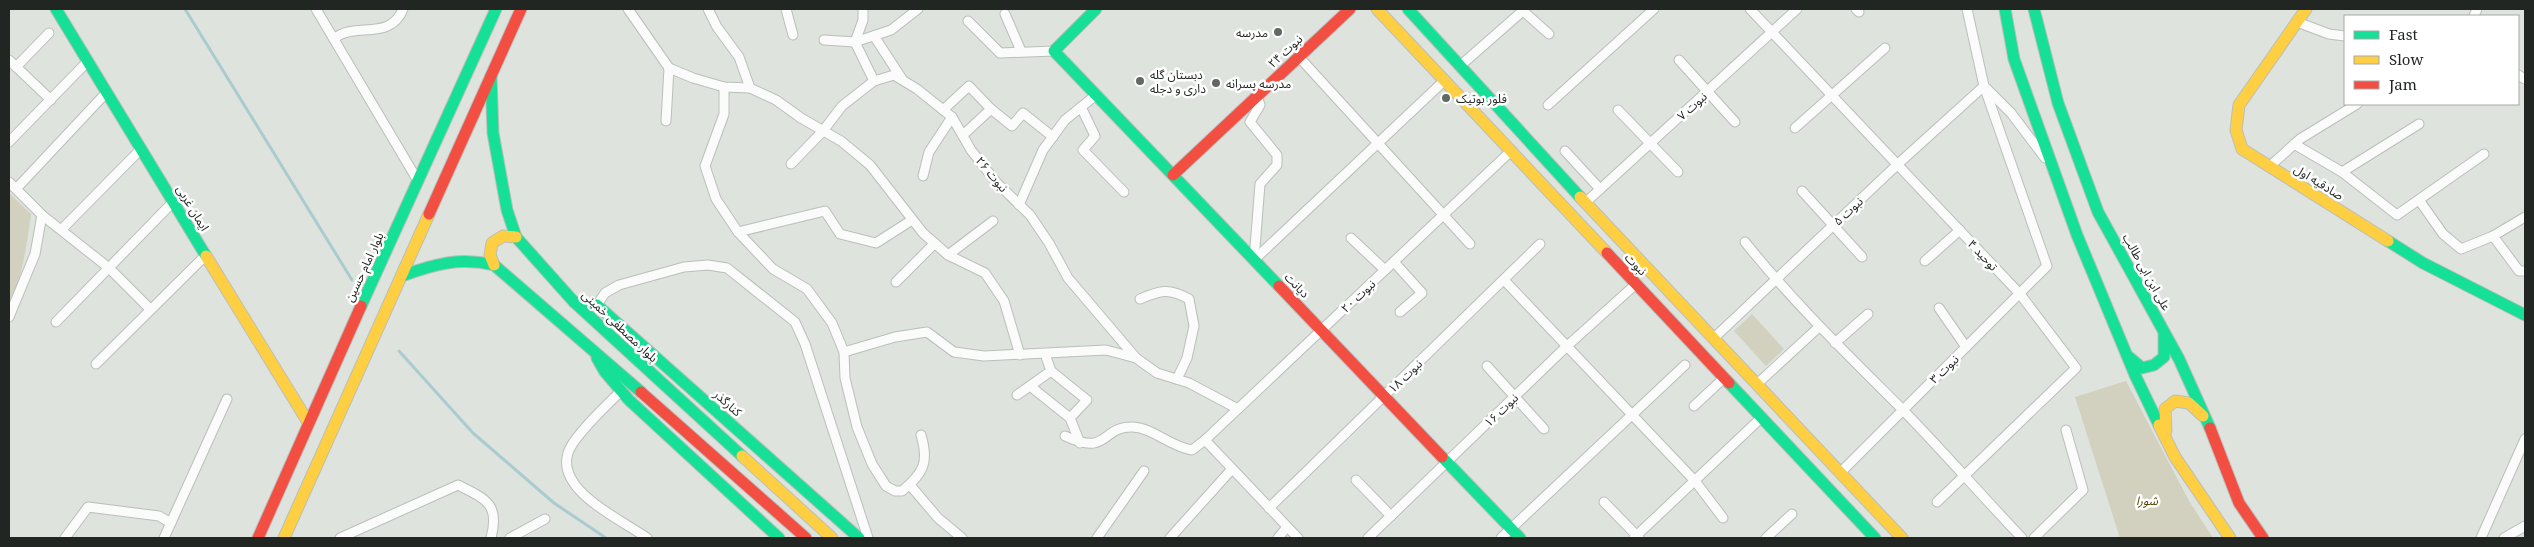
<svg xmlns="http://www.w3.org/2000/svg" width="2534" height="547" font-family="'Noto Serif','Noto Sans Arabic',serif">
	<rect width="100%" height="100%" fill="#dee3de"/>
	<g fill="#d2d0be">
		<path d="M9,193L31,214C27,244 22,278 9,306Z"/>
		<path d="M1752,314L1784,349L1766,366L1734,331Z"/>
		<path d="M2126,381L2189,501L2213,538H2120L2075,397Z"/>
	</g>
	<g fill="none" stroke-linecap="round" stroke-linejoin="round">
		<g stroke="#aacbcf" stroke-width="3">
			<path d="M185,9L352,280"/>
			<path d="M399,351L473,433L554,503L606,538"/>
		</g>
		<defs>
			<g id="street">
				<path d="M316,9L418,181"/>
				<path d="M628,9L669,68L693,78L724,87L750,88L776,100L801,118L841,141L870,165L923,233L948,255L985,273L1004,301L1020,355"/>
				<path d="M708,9L717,27L739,57L750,88"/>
				<path d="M786,9L793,35"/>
				<path d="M863,9V20L855,42L874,81"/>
				<path d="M1521,9L1549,34"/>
				<path d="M1750,9L2020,294L2076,368L1937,502"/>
				<path d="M1856,9L1859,12"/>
				<path d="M1005,14L1021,51"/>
				<path d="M2474,16L2477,9"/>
				<path d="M968,21L1000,53L1054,51"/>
				<path d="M2297,22L2329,34L2345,36"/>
				<path d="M874,36L902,79"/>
				<path d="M334,39C354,21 390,42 403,9"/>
				<path d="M824,40L855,42L891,30L918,9"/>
				<path d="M1299,57L1470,244"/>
				<path d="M9,60L51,100"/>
				<path d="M1679,60L1735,122"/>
				<path d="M1460,66L1525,9"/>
				<path d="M16,67L49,33"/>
				<path d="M2518,75L2525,79"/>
				<path d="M724,87V114L705,166L716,199L738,232L773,269L807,289L832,323L844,352L845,378L857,427L872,464L886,486L895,491H902C924,473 929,462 921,435"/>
				<path d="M1986,88L2011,113L2045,158"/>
				<path d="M1548,105L1654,9"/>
				<path d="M1081,107L1095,136L1083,150L1124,192"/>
				<path d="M943,110L969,86L991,109"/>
				<path d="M1618,110L1678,172"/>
				<path d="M666,121L669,68"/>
				<path d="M2419,124L2342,172L2397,215L2484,154"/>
				<path d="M1795,128L1885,48"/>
				<path d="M963,135L991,109L1012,126L1023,113L1053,137"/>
				<path d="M9,142L88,61"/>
				<path d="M2294,144L2342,172"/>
				<path d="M1565,151L1600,189"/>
				<path d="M791,164L823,131L842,106L874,81L894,75L917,89L952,117L971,150L996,182L1030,215L1049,243L1068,278L1136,358"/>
				<path d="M2269,167L2300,139L2357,104"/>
				<path d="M923,176L929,152L952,117"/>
				<path d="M9,182L42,215L109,268L150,309"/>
				<path d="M16,189L106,93"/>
				<path d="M1802,191L1862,257"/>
				<path d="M2419,200L2443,234L2461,249L2493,236L2525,217"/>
				<path d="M1585,203L1797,9"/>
				<path d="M1019,205L1043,150L1065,120L1096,95"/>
				<path d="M62,229L141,149"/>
				<path d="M738,232L825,211L840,234L876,243L912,220"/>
				<path d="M2493,236L2519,271H2525"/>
				<path d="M1351,238L1385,270"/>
				<path d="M1745,242C1793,302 1847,354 1901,408C1942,450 1981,495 2022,538"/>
				<path d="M948,255L993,221"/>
				<path d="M1254,260L1445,80"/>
				<path d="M1254,260L1260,184L1277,165V155L1250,122L1260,105L1257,96"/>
				<path d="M1925,261L1960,230"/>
				<path d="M1394,262L1422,293L1400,312"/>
				<path d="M1504,280L1695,481L1723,518"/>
				<path d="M896,282L934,244"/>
				<path d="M1140,299C1161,290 1169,288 1189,299L1194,326L1187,358L1177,379"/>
				<path d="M597,305L605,293L619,285L684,267L708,265L727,268L795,322L805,344L868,538"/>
				<path d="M1939,308L1966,347"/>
				<path d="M9,317L35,254L42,215"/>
				<path d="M56,322L173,202"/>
				<path d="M1714,338L1898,164L1984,86"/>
				<path d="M1835,343L1868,314"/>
				<path d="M844,352L895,337L927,332L954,352L984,356L1106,350L1136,358L1157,373L1189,383L1238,409"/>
				<path d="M96,364L206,255"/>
				<path d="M1487,366L1544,429"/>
				<path d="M1051,371L1087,400L1070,418"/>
				<path d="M1757,384L1819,327"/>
				<path d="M1030,386L1070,418L1080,443"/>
				<path d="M621,391C608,404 573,436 568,453C556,491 622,520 647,538"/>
				<path d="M1017,395L1051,371L1045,354"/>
				<path d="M1694,406L1724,378"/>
				<path d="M1065,436C1110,457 1100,426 1133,427C1153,428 1171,447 1192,450L1205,440L1511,151"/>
				<path d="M1205,440L1298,538"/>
				<path d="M1841,472L2047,266L1984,86L1967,9"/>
				<path d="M1356,480L1391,516"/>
				<path d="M910,485L938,518L962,538"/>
				<path d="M1604,502L1639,538"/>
				<path d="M1269,508L1540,244"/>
				<path d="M65,538L88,507L159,516L171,523"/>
				<path d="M164,538L227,399"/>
				<path d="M340,538L458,485C486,499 500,504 491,538"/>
				<path d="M510,538L545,519"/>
				<path d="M1097,538L1144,471"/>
				<path d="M1170,538L1232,469"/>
				<path d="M1278,538L1287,527"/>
				<path d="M1368,538L1566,347L1636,284"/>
				<path d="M1501,538L1685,365"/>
				<path d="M1634,538L1762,417"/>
				<path d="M1766,538L1792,514"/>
				<path d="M2034,538L2083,490L2066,430"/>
				<path d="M2481,538L2525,439"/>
				<path d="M2504,538L2525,526"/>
			</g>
			<g id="fast">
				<path d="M56,9L206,256"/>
				<path d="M1096,9L1054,51L1279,286"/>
				<path d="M1408,9L1580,197"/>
				<path d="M2005,9L2014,59L2077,235L2135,375L2159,425"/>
				<path d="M2034,9L2058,103L2098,212L2179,359L2210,428"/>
				<path d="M491,76L493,133L507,210L516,237L574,302L742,456"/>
				<path d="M2388,241L2423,263L2525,315"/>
				<path d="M402,276C434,264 460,257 494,265L641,392"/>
				<path d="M574,302L597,305L859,538"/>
				<path d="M361,306L496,9"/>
				<path d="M2129,357L2142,368L2154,365L2164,357V334"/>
				<path d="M597,358L605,372L629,400L779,538"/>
				<path d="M1729,383L1875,538"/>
				<path d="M1442,457L1520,538"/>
			</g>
			<g id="slow">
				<path d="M1377,9L1607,253"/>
				<path d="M2306,9L2239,105L2236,130L2242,149L2388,241"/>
				<path d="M1580,197L1902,538"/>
				<path d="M206,256L308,422"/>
				<path d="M494,265L490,255L492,243L503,236L516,237"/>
				<path d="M2159,425L2175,457L2230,538"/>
				<path d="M2166,431L2165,409L2175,401L2189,403L2203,416"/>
				<path d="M742,456L832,538"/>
				<path d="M284,538L429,214"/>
			</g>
			<g id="jam">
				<path d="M1173,175L1350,9"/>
				<path d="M429,214L521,9"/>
				<path d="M1607,253L1729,383"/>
				<path d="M1279,286L1442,457"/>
				<path d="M641,392L806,538"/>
				<path d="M2210,428L2239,503L2263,538"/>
				<path d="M258,538L361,306"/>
			</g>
		</defs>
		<use href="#street" stroke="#babfbb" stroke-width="11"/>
		<use href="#fast" stroke="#babfbb" stroke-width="13"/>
		<use href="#slow" stroke="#babfbb" stroke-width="13"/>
		<use href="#jam" stroke="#babfbb" stroke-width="13"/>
		<use href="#street" stroke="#fafbfa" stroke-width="9"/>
		<use href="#fast" stroke="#16e098" stroke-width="11"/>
		<use href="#slow" stroke="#ffcf43" stroke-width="11"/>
		<use href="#jam" stroke="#f24e42" stroke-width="11"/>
	</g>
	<g fill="#636864" stroke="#fff" stroke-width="2">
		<circle cx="1278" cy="32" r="5"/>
		<circle cx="1140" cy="81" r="5"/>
		<circle cx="1216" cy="83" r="5"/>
		<circle cx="1446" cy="98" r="5"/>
	</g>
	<g text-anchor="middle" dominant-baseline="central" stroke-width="5" stroke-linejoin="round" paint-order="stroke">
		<g font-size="12" fill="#212622" stroke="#fff" text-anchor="start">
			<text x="1268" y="32" text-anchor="end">مدرسه</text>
			<text x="1150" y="74">دبستان گله<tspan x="1150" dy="14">داری و دجله</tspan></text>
			<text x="1226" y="83">مدرسه پسرانه</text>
			<text x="1456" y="98">فلور بوتیک</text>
		</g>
		<g font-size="12" fill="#212622" stroke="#fff">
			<text transform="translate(1285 51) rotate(-43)">نبوت ۲۴</text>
			<text transform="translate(1692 106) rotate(-42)">نبوت ۷</text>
			<text transform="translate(992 174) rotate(50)">نبوت ۲۶</text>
			<text transform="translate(2319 182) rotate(32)">صادقیه اول</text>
			<text transform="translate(193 208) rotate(59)">ایمان غربی</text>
			<text transform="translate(1848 211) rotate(-43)">نبوت ۵</text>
			<text transform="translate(1983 255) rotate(47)">توحید ۴</text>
			<text transform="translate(1636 264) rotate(46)">نبوت</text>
			<text transform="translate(364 267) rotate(-65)">بلوار امام حسین</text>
			<text transform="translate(2147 272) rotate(61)">علی ابن ابی طالب</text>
			<text transform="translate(1297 285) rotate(46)">دیانت</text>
			<text transform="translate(1358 296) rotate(-43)">نبوت ۲۰</text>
			<text transform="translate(620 326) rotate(43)">بلوار مصطفی خمینی</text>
			<text transform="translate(1944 369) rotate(-44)">نبوت ۳</text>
			<text transform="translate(1405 376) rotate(-44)">نبوت ۱۸</text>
			<text transform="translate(728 403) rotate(42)">کنارگذر</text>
			<text transform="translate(1501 410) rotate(-44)">نبوت ۱۶</text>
		</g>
		<g font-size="12" font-style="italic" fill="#544502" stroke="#fff">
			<text x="2147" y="500">شورا</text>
		</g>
	</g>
	<rect width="2534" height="547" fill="none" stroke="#212622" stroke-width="20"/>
	<rect x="2344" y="15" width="175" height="90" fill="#ffffff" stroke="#a6a8a7"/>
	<rect x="2354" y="31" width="25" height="8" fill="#16e098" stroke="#a6a8a7"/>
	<text x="2389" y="40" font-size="15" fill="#212622">Fast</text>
	<rect x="2354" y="56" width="25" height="8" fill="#ffcf43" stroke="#a6a8a7"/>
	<text x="2389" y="65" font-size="15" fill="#212622">Slow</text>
	<rect x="2354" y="81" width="25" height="8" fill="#f24e42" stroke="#a6a8a7"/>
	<text x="2389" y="90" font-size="15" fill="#212622">Jam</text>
</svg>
